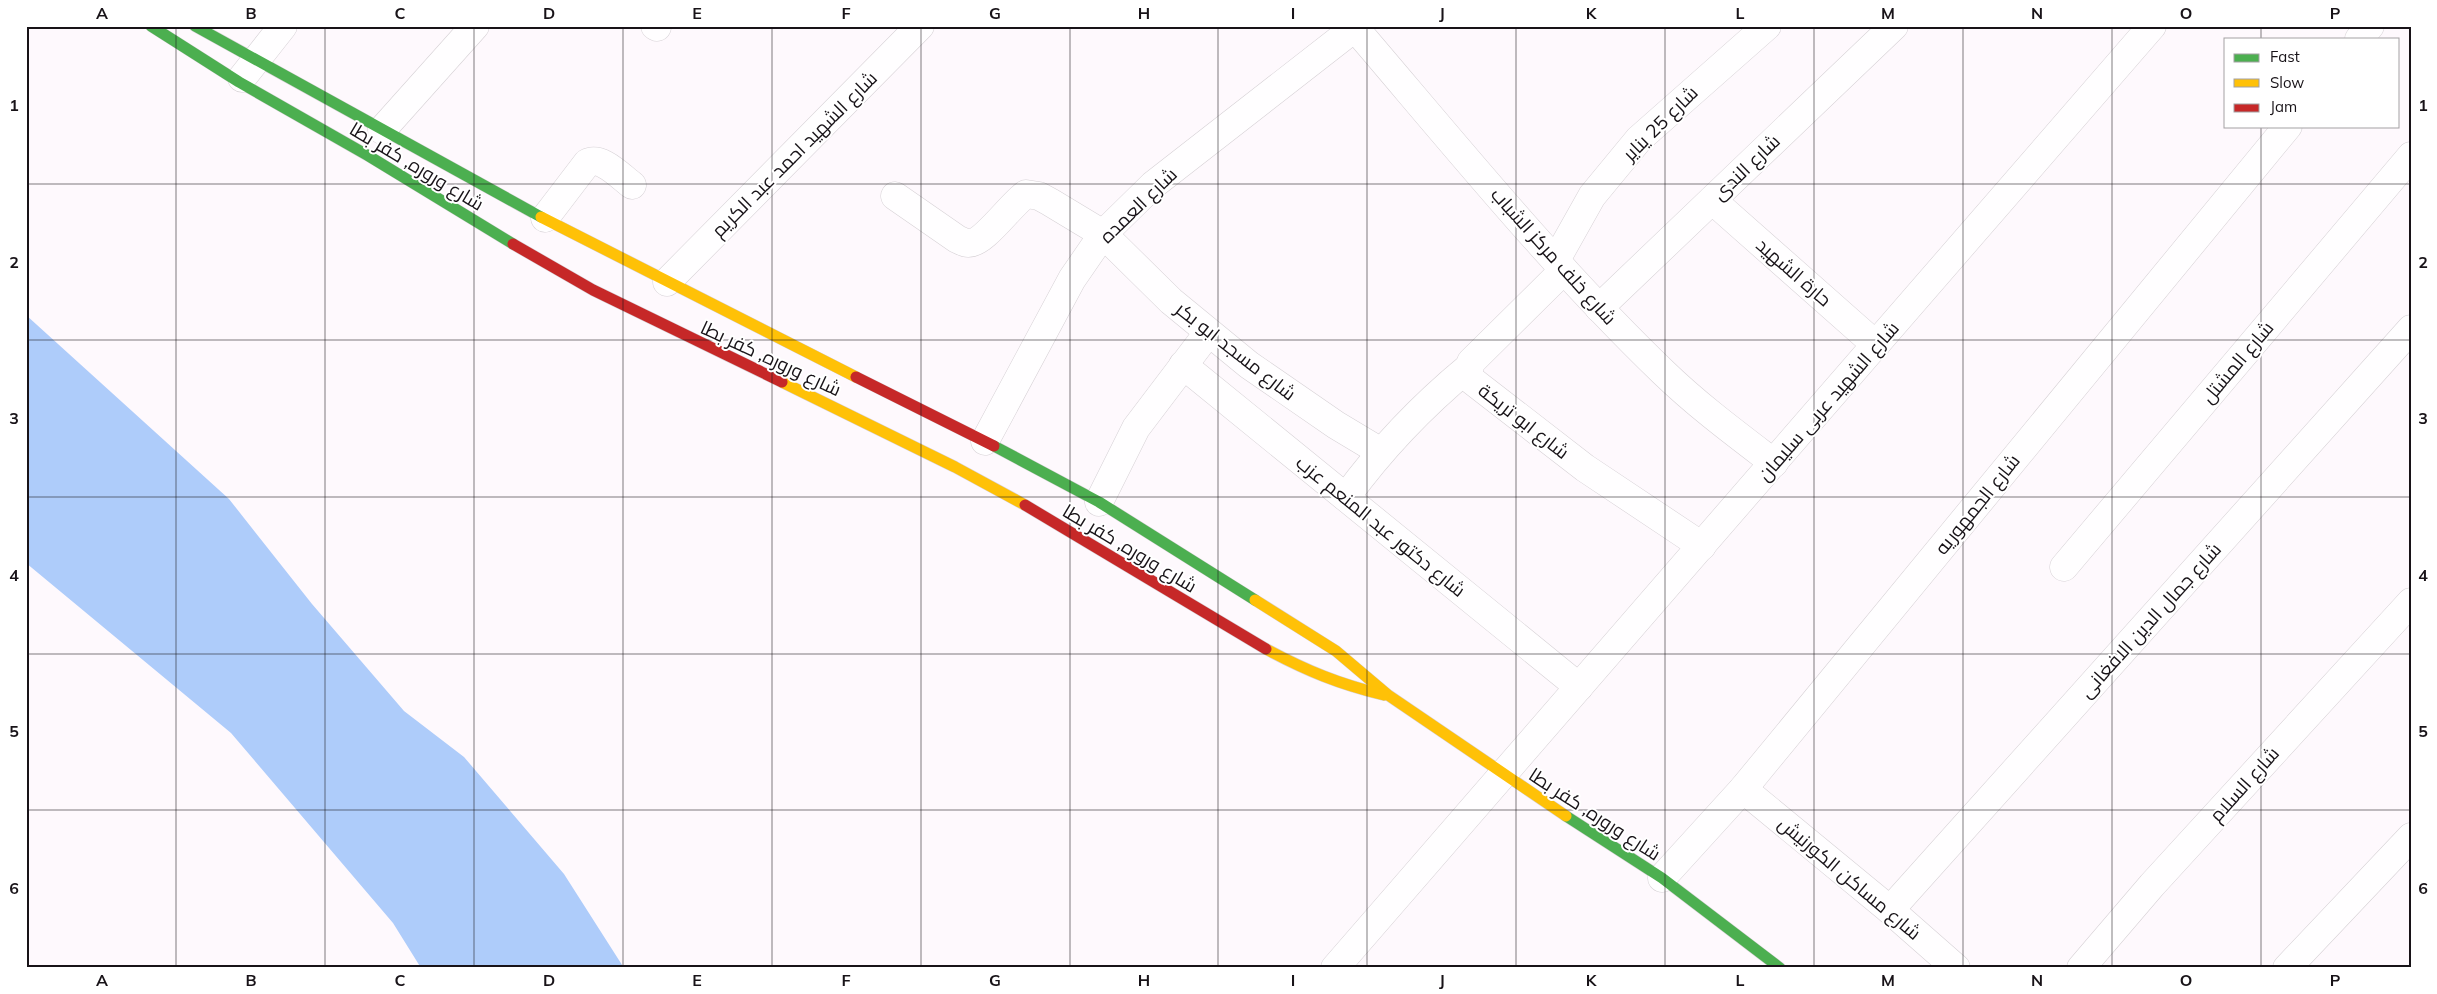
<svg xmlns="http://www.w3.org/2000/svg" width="2437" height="994" font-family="Mulish,Cairo,sans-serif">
	<rect width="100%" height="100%" fill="#fef9fd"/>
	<path fill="#aeccfa" d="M26,315L229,499L312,604L404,711L464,757L564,874L624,968H421L393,923L231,733L26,563Z"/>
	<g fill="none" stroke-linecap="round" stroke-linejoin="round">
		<defs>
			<g id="street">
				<path d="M655,26L657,27"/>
				<path d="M1355,28C1455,145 1552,265 1663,372C1697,405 1736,434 1774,463"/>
				<path d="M2359,39L2370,26"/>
				<path d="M242,78L283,26"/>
				<path d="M382,130L475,26"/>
				<path d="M895,196L957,239C960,240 964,243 968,243C984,244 1011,204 1026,194L1039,196L1050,202L1103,234L1171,301L1249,365L1336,425L1381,452"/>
				<path d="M1712,200L1876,345"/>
				<path d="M545,218L587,163C601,155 621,177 632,185"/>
				<path d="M1556,260L1592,196L1639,139L1767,26"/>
				<path d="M1564,270L1471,362L1468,373L1470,379L1585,468L1702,546"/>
				<path d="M667,282L920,26"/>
				<path d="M1599,308L1894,26"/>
				<path d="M1183,365L1579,687"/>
				<path d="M985,441L1072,279L1103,234L1153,185L1357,26"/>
				<path d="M1346,497C1381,449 1422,406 1468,368"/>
				<path d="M1099,502L1136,428L1208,333"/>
				<path d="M2064,567L2411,156"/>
				<path d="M1743,789L1890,910L1956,968"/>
				<path d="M1662,878L1743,789L2288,126"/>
				<path d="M1890,910L2411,329"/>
				<path d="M1335,968L2152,26"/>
				<path d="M2081,968L2152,885L2411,602"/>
				<path d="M2287,968L2411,837"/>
			</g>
			<g id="fast">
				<path d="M151,26L239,82L367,155L513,244"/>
				<path d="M195,26L541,217"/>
				<path d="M994,446L1099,502L1255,600"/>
				<path d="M1566,816L1662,878L1780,968"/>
			</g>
			<g id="slow">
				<path d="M541,217L856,377"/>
				<path d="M782,382L955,467L1025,505"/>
				<path d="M1255,600L1336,651L1388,695L1566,816"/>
				<path d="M1266,649C1307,671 1339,684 1384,695"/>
			</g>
			<g id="jam">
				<path d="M513,244L593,290L782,382"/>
				<path d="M856,377L994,446"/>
				<path d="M1025,505L1266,649"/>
			</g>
		</defs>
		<use href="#street" stroke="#d6d1d5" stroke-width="29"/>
		<use href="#fast" stroke="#d6d1d5" stroke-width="12"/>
		<use href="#slow" stroke="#d6d1d5" stroke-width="12"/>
		<use href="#jam" stroke="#d6d1d5" stroke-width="12"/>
		<use href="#street" stroke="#fffeff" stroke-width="28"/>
		<use href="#fast" stroke="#4caf50" stroke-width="11"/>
		<use href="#slow" stroke="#ffc107" stroke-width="11"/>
		<use href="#jam" stroke="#c62828" stroke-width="11"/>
	</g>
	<path fill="none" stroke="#181318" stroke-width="1" stroke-opacity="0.55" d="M176,26V968M325,26V968M474,26V968M623,26V968M772,26V968M921,26V968M1070,26V968M1218,26V968M1367,26V968M1516,26V968M1665,26V968M1814,26V968M1963,26V968M2112,26V968M2261,26V39M2261,126V968M26,184H2411M26,340H2411M26,497H2411M26,654H2411M26,810H2411"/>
	<g text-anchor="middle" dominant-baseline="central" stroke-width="4" stroke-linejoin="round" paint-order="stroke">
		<g font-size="19" fill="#181318" stroke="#fff">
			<text transform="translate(1660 123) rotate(-45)">شارع 25 يناير</text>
			<text transform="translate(794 154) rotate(-45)">شارع الشهيد احمد عبد الكريم</text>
			<text transform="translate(417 166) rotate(31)">شارع وروره, كفر بطا</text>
			<text transform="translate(1746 167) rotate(-44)">شارع الندى</text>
			<text transform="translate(1138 205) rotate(-44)">شارع العمده</text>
			<text transform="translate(1554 256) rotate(48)">شارع خلف مركز الشباب</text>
			<text transform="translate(1794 272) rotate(41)">حارة الشهيد</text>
			<text transform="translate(1236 351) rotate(38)">شارع مسجد ابو بكر</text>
			<text transform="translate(771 358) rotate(25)">شارع وروره, كفر بطا</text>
			<text transform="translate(2237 362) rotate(-50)">شارع المشتل</text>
			<text transform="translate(1828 401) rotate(-49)">شارع الشهيد عربى سليمان</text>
			<text transform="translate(1524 421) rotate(38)">شارع ابو تريكة</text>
			<text transform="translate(1977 504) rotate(-51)">شارع الجمهوريه</text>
			<text transform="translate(1381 526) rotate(39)">شارع دكتور عبد المنعم عزب</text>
			<text transform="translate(1130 548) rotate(31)">شارع وروره, كفر بطا</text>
			<text transform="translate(2150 620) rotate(-48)">شارع جمال الدين الافغانى</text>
			<text transform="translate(2244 784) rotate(-48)">شارع السلام</text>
			<text transform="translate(1595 814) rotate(33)">شارع وروره, كفر بطا</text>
			<text transform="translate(1850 878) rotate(40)">شارع مساكن الكورنيش</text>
		</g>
	</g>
	<rect width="2437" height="994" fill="none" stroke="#ffffff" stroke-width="55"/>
	<rect x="2224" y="38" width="175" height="90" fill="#ffffff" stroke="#a3a1a3"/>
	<rect x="2234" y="54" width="25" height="8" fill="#4caf50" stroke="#a3a1a3"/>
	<text x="2270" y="62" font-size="15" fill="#181318">Fast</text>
	<rect x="2234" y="79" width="25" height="8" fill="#ffc107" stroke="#a3a1a3"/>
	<text x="2270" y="88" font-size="15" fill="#181318">Slow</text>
	<rect x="2234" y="104" width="25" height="8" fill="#c62828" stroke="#a3a1a3"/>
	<text x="2270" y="112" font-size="15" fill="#181318">Jam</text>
	<rect x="28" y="28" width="2382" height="938" fill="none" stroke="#181318" stroke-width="2"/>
	<g font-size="16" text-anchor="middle" font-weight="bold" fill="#181318">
		<text x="102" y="19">A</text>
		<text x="251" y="19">B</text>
		<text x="400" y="19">C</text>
		<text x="549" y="19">D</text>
		<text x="697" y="19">E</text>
		<text x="846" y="19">F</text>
		<text x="995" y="19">G</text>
		<text x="1144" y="19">H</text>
		<text x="1293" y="19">I</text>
		<text x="1442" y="19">J</text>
		<text x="1591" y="19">K</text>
		<text x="1740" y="19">L</text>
		<text x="1888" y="19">M</text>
		<text x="2037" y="19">N</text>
		<text x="2186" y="19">O</text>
		<text x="2335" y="19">P</text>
		<text x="14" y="111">1</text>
		<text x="2423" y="111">1</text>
		<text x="14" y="268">2</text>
		<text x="2423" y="268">2</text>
		<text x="14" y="424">3</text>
		<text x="2423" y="424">3</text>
		<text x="14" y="581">4</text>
		<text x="2423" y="581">4</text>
		<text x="14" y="737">5</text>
		<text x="2423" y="737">5</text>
		<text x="14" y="894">6</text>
		<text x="2423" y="894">6</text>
		<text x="102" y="986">A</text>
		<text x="251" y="986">B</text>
		<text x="400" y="986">C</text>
		<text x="549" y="986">D</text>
		<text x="697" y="986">E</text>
		<text x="846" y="986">F</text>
		<text x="995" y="986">G</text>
		<text x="1144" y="986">H</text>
		<text x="1293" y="986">I</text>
		<text x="1442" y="986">J</text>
		<text x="1591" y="986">K</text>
		<text x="1740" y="986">L</text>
		<text x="1888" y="986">M</text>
		<text x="2037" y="986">N</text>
		<text x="2186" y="986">O</text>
		<text x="2335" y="986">P</text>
	</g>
</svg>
